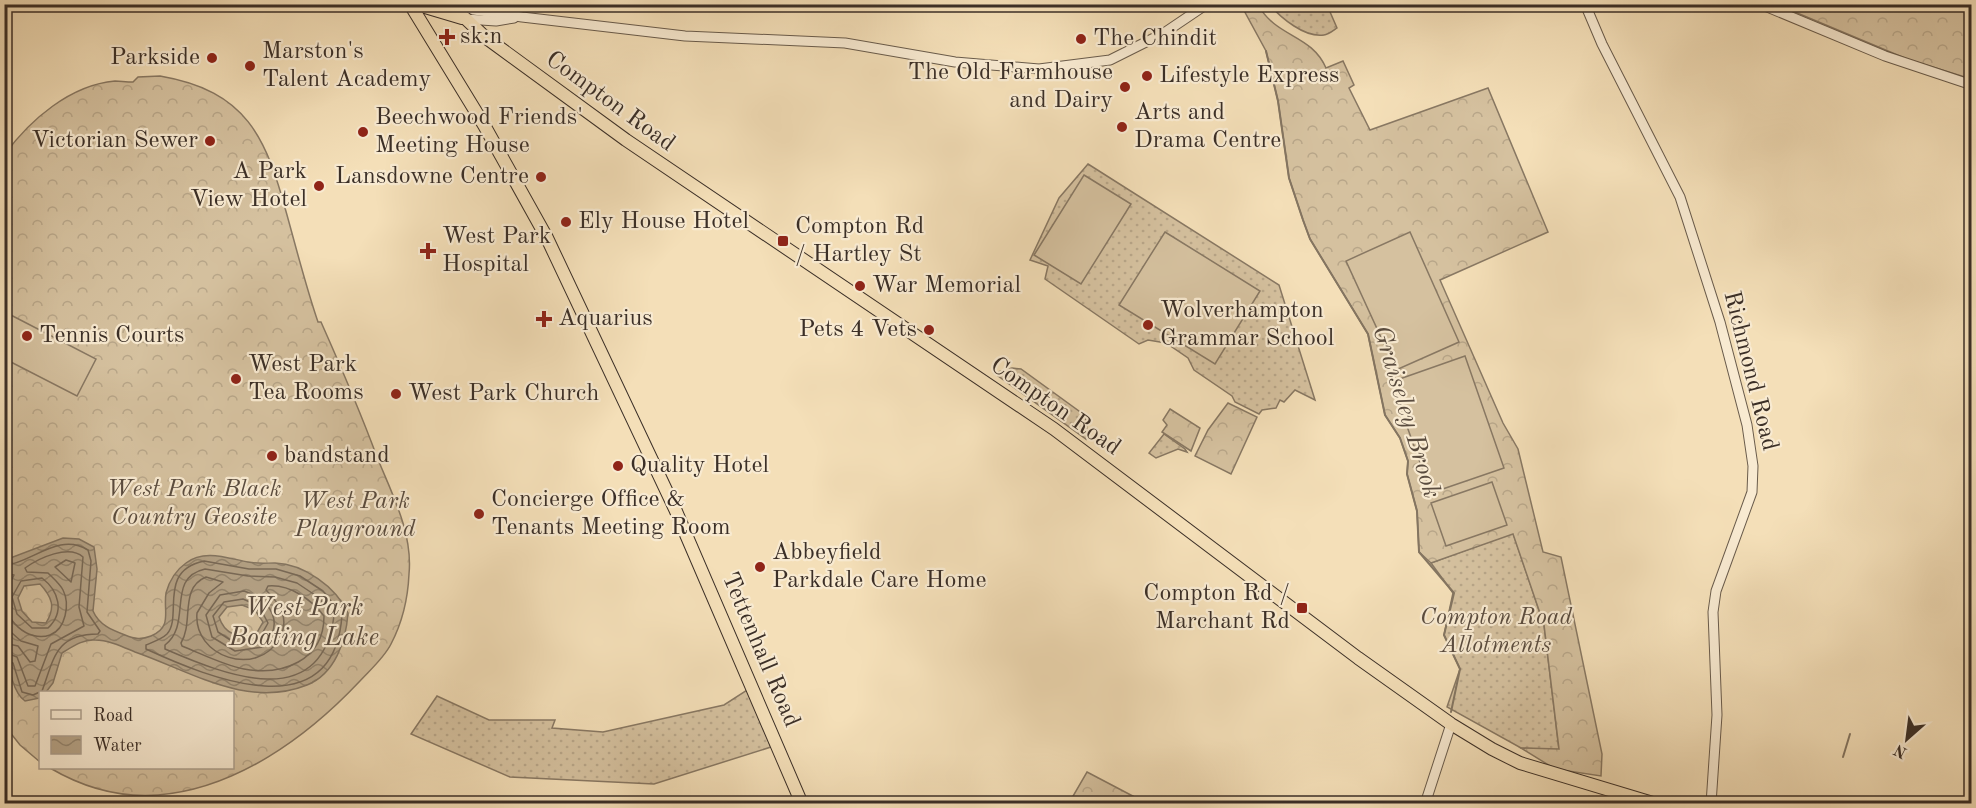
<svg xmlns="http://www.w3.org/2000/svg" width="1976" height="808" font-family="'Old Standard TT',serif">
	<defs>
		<pattern id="grass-dots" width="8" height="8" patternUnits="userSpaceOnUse" patternTransform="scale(1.5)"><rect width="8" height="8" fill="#d5c19f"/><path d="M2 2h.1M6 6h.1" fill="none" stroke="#b8a689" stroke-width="1.8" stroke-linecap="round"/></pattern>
		<pattern id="forest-crowns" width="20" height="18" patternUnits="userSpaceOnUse" patternTransform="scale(1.5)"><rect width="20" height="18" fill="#d5c19f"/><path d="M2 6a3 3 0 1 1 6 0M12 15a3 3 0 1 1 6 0" fill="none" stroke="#b8a689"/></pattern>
		<pattern id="water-waves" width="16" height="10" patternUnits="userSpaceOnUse" patternTransform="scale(1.5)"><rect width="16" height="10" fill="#b5a387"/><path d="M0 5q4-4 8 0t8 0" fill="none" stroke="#94856e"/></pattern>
	</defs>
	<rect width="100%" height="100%" fill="#f4dfb8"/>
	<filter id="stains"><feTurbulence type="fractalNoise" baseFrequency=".00333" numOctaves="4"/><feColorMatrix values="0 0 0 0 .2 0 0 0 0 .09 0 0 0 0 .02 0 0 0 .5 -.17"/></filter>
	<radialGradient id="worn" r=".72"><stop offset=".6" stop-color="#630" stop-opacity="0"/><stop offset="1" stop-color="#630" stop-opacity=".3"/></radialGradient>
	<g fill="url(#grass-dots)" stroke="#887863" stroke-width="1.5">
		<path d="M1270,5H1327L1337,28C1334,30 1328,35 1324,35C1305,38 1281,18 1270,5Z"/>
		<path d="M1088,164L1279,285L1315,400L1295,390L1284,402L1280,400L1276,408L1262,410L1259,414L1235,402L1232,396L1194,370L1188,358L1166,343L1148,340L1139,344L1045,279L1048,266L1030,260L1059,198Z"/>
		<path d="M1012,368L1021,369L1083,414L1087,422L1086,439L994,373Z"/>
		<path d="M1164,434L1185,449L1187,452L1178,449L1156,458L1149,453Z"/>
		<path d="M1513,533L1544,625L1559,750L1521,748L1447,707L1460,669L1444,635L1453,593L1431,563Z"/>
		<path d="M747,690L771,747L654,784L510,777L411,734L437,696L489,720H555L552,728L603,732L724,705Z"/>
	</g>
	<g fill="url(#forest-crowns)" stroke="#887863" stroke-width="1.5">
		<path d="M1241,5H1258C1277,38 1311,34 1326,68L1343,61L1354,85L1349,88L1370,130L1488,88L1548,232L1440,280L1503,423L1518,449L1543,552L1561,557L1602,754L1601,776L1555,769L1521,748L1559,749L1544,625L1513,534L1431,563L1419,552L1417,511L1407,474L1408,461L1400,438L1385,415L1368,334L1310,239L1303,220L1289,178L1278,101L1266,51Z"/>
		<path d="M1778,5H1971V79L1907,59Z"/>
		<path d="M160,76C247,91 266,137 287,215C297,251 306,287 318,322H321C341,367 360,411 377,457C392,494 413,533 409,574C408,597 402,623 391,644C384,658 370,670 359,682C307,737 236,789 158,795C118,798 84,788 50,768H232V692H40V762L20,745L5,726V154C30,120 70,85 115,81C120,81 126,82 133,82L138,77Z"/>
		<path d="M1228,403L1257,417L1231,474L1195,456L1208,430Z"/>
		<path d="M1170,409L1200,428L1191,451L1162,432L1167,425L1163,420Z"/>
		<path d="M1087,772L1146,803C1127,804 1111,799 1093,799L1090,803H1069Z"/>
	</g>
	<g fill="#d5c19f" stroke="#887863" stroke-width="1.5">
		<path d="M1084,175L1131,204L1081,284L1034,255Z"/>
		<path d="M1165,232L1260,291L1215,364L1119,305Z"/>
		<path d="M1410,232L1459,342L1396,370L1346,261Z"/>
		<path d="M5,312L96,359L77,396L5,359Z"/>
		<path d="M1465,356L1504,468L1431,493L1391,382Z"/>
		<path d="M1492,482L1507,525L1446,546L1431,503Z"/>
	</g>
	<path fill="url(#water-waves)" stroke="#847561" stroke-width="1.5" fill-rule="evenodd" d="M63,538L79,539L94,547L97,569L93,611C99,625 112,630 125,635C135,639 141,640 151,636C173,627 163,611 166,593C169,582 176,570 186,563C204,549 227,558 248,562C257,564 266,563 275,563C304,564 336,587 348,613C346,641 335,674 307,685C247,709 190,671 135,652C123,647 109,640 95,640C83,639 72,647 62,653L53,683L46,692H40V698L25,701C0,684 4,591 5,560ZM40,584C52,597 56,607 46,623L32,622L22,611L18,598L24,586ZM242,605L255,610L263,622L255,636C237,637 225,635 219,617L227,607Z"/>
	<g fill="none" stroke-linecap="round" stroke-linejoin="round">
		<g stroke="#786957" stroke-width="1.5">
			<path d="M66,560L75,563L71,582L55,567Z"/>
			<path d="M204,561L249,569H276L300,576L323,591L342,615C334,730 209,678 146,649V645C153,642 162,639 167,634C183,616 157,571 204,561Z"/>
			<path d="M4,566C33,562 59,532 88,550L91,561L87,612L100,631L98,634C55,634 54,659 42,691L33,695L22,692L13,663L4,660"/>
			<path d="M205,569L248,576L275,577L297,583L318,597L334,616C321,714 225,675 165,649V645C193,624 165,578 205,569Z"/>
			<path d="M4,573L14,575C11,581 6,589 5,596C2,619 28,643 50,635C66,629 70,604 63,590C60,584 53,578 48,573L27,572L25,568C39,558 69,544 83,557L79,607L84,626L51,644L35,686H28L17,657L4,652"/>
			<path d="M206,577L223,582L209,593L197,613C193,657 257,678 279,639C290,620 281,605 266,590L268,586C290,584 312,600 324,616C324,661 282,676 244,669C223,665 202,654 182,646L181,643C194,622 179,588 206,577Z"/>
			<path d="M42,578C59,591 65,612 48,628H32L17,614L12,597L21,581Z"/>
			<path d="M244,591C272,600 285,624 263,647L235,651L212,637L206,615L220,595Z"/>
			<path d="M243,599L259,606L268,623L258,641L235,643L218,632L213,616L224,602Z"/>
			<path d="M4,626L21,641L38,646L35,661L30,662L18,646L4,643"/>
		</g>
		<g stroke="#847561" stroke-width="2">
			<path d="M1266,51L1278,101L1289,178L1303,220L1310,239L1368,334L1385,415L1400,438L1408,461L1407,474L1417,511L1419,552L1454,593L1444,635L1460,669L1451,712"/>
			<path d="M1843,757L1850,734"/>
		</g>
		<defs>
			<g id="tertiary">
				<path d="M459,4L474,10L522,17L685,36L845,43L955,62L1039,69L1110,60L1164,33L1207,4"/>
				<path d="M1585,4L1602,44L1680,197L1720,322L1747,425L1753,466L1752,492L1716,591L1713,612L1717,715L1711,804"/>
				<path d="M1760,4L1885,56L1972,85"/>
				<path d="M466,19L496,21L514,18"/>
				<path d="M1425,804L1451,724"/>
			</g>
			<g id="trunk">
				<path d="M410,4L484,125L547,238L675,509L802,804"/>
				<path d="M415,4L462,18"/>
				<path d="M450,4L485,37L626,140L1054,429L1358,658L1451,724L1492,749L1520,763L1656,804"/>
			</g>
		</defs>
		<use href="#tertiary" stroke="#695b4b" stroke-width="11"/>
		<use href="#trunk" stroke="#3b2f27" stroke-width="14"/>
		<use href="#tertiary" stroke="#f8ead1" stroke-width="9"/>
		<use href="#trunk" stroke="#f4dfb8" stroke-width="12"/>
	</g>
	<g fill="#8f2418" stroke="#f8ead1" stroke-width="2">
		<path d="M444 28h6v6h6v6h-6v6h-6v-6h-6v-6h6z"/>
		<circle cx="1081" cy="39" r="6"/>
		<circle cx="212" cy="58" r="6"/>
		<circle cx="250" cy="66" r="6"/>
		<circle cx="1147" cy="76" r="6"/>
		<circle cx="1125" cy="87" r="6"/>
		<circle cx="1122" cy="127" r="6"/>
		<circle cx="363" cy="132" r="6"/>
		<circle cx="210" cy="141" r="6"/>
		<circle cx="541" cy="177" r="6"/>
		<circle cx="319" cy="186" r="6"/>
		<circle cx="566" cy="222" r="6"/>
		<rect x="777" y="235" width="12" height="12" rx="3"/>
		<path d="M425 242h6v6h6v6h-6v6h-6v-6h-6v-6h6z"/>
		<circle cx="860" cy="286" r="6"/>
		<path d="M541 310h6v6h6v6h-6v6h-6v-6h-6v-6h6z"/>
		<circle cx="1148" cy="325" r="6"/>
		<circle cx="929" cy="330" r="6"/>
		<circle cx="27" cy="336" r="6"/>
		<circle cx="236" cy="379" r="6"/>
		<circle cx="396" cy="394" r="6"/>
		<circle cx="272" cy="456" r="6"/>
		<circle cx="618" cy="466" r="6"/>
		<circle cx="479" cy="514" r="6"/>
		<circle cx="760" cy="567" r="6"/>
		<rect x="1296" y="602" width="12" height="12" rx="3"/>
	</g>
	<g text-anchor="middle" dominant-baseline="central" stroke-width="4.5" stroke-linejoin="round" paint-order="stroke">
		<g font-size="24" fill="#3b2f27" stroke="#f8ead1" text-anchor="start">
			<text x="460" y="37">sk:n</text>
			<text x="1093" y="39">The Chindit</text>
			<text x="262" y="52">Marston's<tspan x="262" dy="28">Talent Academy</tspan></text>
			<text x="200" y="58" text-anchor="end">Parkside</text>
			<text x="1113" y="73" text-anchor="end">The Old Farmhouse<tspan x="1113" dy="28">and Dairy</tspan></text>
			<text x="1159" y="76">Lifestyle Express</text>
			<text x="1134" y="113">Arts and<tspan x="1134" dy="28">Drama Centre</tspan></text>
			<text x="375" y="118">Beechwood Friends'<tspan x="375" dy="28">Meeting House</tspan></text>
			<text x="198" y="141" text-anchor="end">Victorian Sewer</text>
			<text x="307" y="172" text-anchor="end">A Park<tspan x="307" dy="28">View Hotel</tspan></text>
			<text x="529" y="177" text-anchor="end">Lansdowne Centre</text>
			<text x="578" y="222">Ely House Hotel</text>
			<text x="795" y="227">Compton Rd<tspan x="795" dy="28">/ Hartley St</tspan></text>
			<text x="442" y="237">West Park<tspan x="442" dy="28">Hospital</tspan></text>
			<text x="872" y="286">War Memorial</text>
			<text x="1160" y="311">Wolverhampton<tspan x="1160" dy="28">Grammar School</tspan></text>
			<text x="558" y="319">Aquarius</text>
			<text x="917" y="330" text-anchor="end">Pets 4 Vets</text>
			<text x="39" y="336">Tennis Courts</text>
			<text x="248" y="365">West Park<tspan x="248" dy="28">Tea Rooms</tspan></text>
			<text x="408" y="394">West Park Church</text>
			<text x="284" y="456">bandstand</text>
			<text x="630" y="466">Quality Hotel</text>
			<text x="491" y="500">Concierge Office &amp;<tspan x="491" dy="28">Tenants Meeting Room</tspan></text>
			<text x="772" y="553">Abbeyfield<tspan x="772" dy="28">Parkdale Care Home</tspan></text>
			<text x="1290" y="594" text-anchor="end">Compton Rd /<tspan x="1290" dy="28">Marchant Rd</tspan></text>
		</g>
		<g font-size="24" fill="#3b2f27" stroke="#f8ead1">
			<text transform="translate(610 102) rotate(36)">Compton Road</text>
			<text transform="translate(1750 371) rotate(76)">Richmond Road</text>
			<text transform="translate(1055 407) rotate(35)">Compton Road</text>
			<text transform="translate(760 650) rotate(67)">Tettenhall Road</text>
		</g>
		<g font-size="24" font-style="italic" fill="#5a4c3f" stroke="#f8ead1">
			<text x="194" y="490">West Park Black<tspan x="194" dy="28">Country Geosite</tspan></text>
			<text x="355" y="502">West Park<tspan x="355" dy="28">Playground</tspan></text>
			<text x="1496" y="618">Compton Road<tspan x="1496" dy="28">Allotments</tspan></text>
		</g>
		<g font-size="26" font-style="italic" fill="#5a4c3f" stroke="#f8ead1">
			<text transform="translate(1406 412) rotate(73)">Graiseley Brook</text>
			<text x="304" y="608">West Park<tspan x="304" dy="30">Boating Lake</tspan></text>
		</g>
	</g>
	<rect width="1976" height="808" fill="none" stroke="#f4dfb8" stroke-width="24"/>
	<rect x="6" y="6" width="1964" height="796" fill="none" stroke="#3b2f27" stroke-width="3"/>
	<rect x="12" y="12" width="1952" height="784" fill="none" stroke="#3b2f27" stroke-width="1.5"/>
	<rect x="39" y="691" width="195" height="78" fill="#f8ead1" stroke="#ac9f8d" stroke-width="1.5"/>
	<rect x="51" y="710" width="30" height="9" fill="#f8ead1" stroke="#ac9f8d" stroke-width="1.5"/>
	<text x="93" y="721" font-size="18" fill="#3b2f27">Road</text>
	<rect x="51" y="736" width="30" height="18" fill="url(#water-waves)" stroke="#ac9f8d" stroke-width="1.5"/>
	<text x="93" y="751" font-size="18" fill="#3b2f27">Water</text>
	<g transform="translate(1907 739) rotate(208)" stroke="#f8ead1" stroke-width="4.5" paint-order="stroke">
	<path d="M0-4.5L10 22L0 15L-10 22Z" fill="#3b2f27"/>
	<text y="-9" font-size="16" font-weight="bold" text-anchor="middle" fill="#3b2f27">N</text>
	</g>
	<rect width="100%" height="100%" filter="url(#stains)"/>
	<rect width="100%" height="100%" fill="url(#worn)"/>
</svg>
